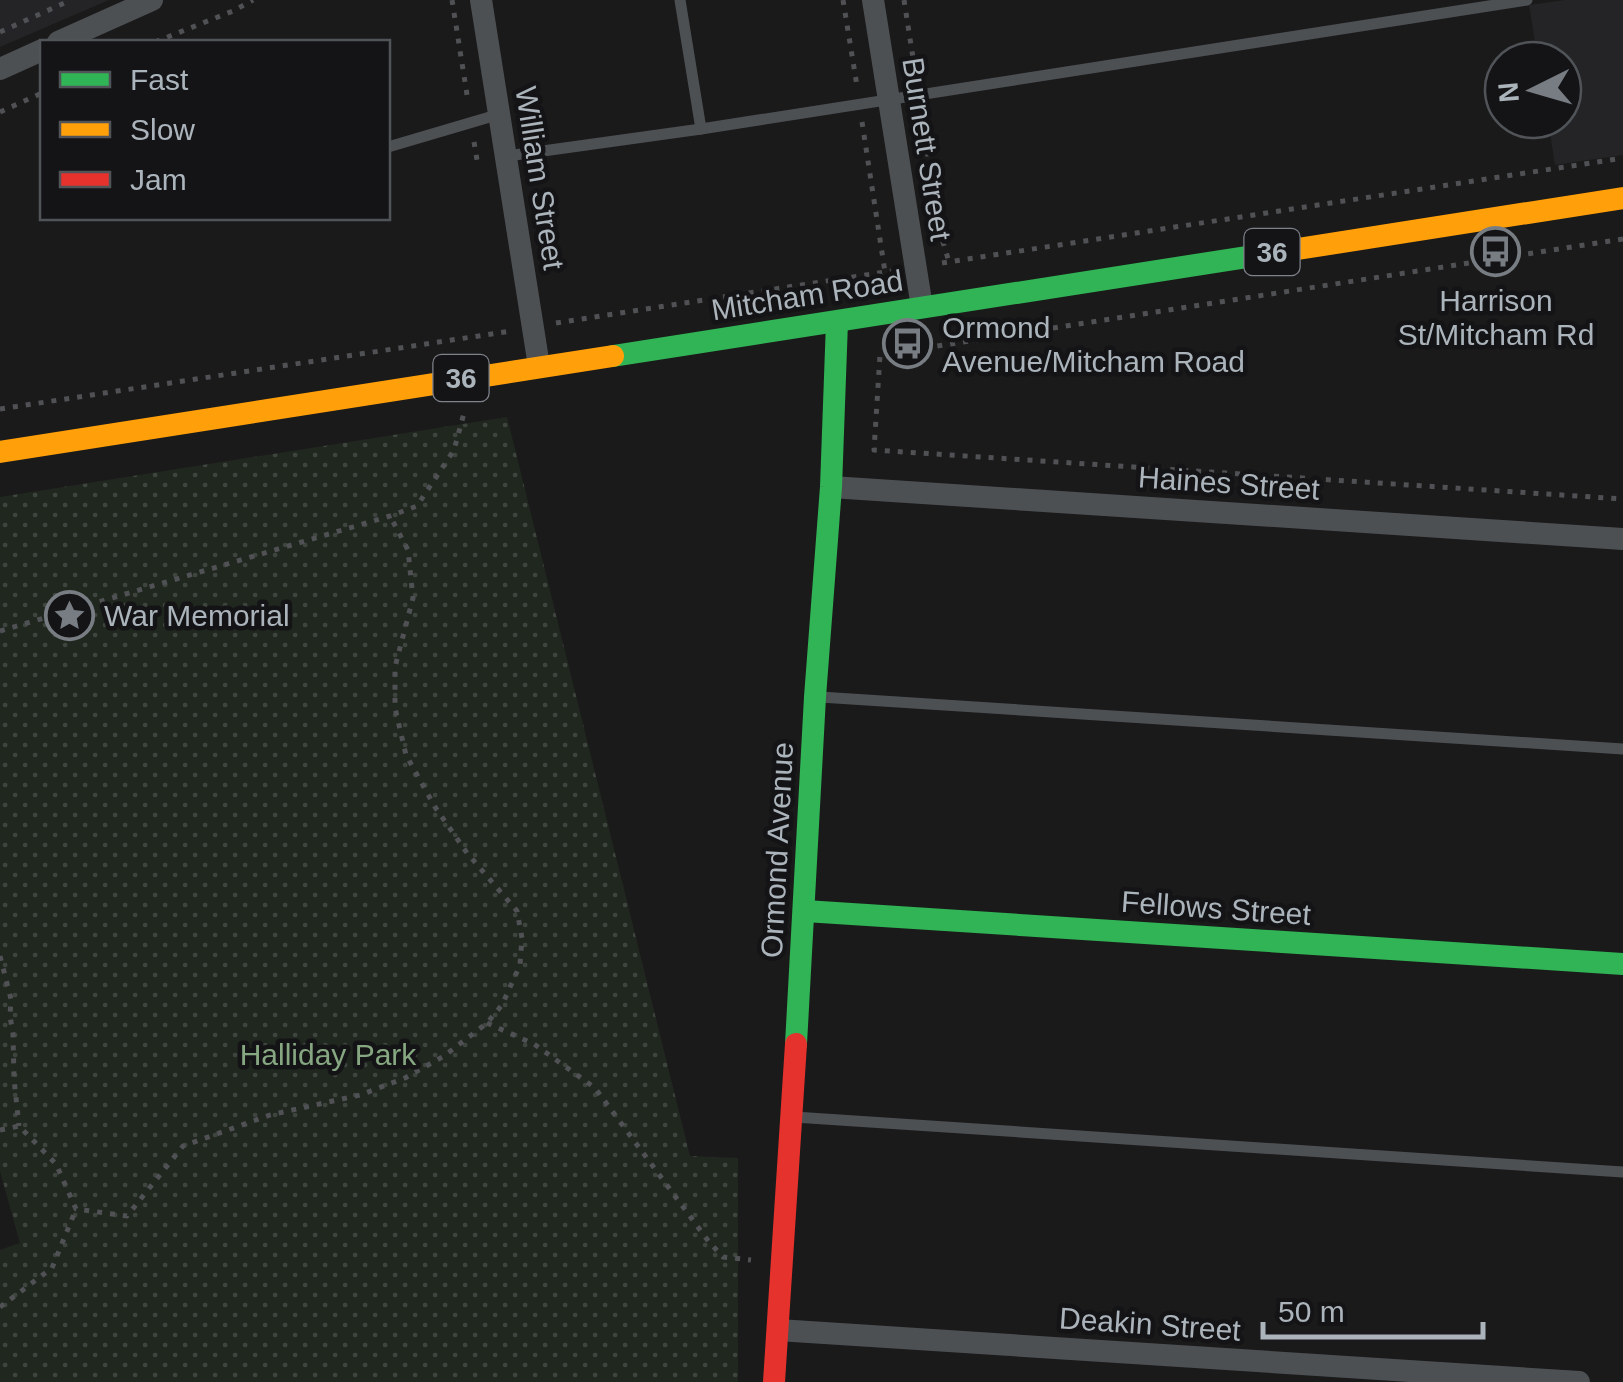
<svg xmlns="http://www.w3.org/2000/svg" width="1623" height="1382" font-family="Arial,sans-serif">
	<defs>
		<pattern id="grass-dots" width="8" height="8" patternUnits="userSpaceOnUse" patternTransform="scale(2.5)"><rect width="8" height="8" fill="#20271f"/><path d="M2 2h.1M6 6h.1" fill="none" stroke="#3e443e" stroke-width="1.8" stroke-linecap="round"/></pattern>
	</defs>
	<rect width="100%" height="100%" fill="#1a1a1a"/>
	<g fill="#242426">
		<path d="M0,0H109L0,47Z"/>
		<path d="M1565,0H1623V155L1555,165L1548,120H1563V60H1538L1529,5Z"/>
	</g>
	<path fill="url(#grass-dots)" d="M507,417L690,1156L738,1158V1382H0V1250L20,1243L0,1171V497Z"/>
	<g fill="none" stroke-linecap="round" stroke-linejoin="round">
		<g stroke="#505154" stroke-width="5" stroke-dasharray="5 8" stroke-linecap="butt">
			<path d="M452,0L468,101"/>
			<path d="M843,0L857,86"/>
			<path d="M904,0L916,77"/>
			<path d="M0,32L71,0"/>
			<path d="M155,42L233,11L253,0"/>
			<path d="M0,112L42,93"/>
			<path d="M921,113L940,232L949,262"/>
			<path d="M862,122L885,272"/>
			<path d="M474,142L478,166"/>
			<path d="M1623,239L880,355L874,450L1623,499"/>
			<path d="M942,263L1623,158"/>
			<path d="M556,323L891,271"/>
			<path d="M0,409L511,331"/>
			<path d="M0,631L390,516L417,506L454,450L464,413"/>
			<path d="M0,956L11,999L10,1016L13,1034L14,1079L19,1126"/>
			<path d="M487,1023L534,1044L595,1088L709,1242L723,1257L751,1260"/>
			<path d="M0,1130L19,1126L56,1164L76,1209L127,1216L183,1146L270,1115L360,1095L405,1078L444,1056L487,1023L502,1005L520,965L522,938L517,911L467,853L435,807L406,755L395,708V667L413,598L408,550L390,516"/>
			<path d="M0,1307L52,1268L76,1209"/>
		</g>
		<g stroke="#4d5053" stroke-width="11">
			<path d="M680,0L701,129"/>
			<path d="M388,147L500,114"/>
			<path d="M507,156L701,129L1527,0"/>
			<path d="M820,697L1623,749"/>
			<path d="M794,1117L1623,1172"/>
		</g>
		<g stroke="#4d5053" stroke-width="22">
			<path d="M481,0L539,366"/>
			<path d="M873,0L922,307"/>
			<path d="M58,42L152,0"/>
			<path d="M0,69L42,50"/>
			<path d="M831,487L1623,539"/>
			<path d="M778,1330L1579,1382"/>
		</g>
		<g stroke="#30b455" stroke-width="22">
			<path d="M613,356L1272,253"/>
			<path d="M805,911L1623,964"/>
			<path d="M796,1044L815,697L831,487L837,322"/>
		</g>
		<g stroke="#ff9f0a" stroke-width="22">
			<path d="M1272,253L1623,198"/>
			<path d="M0,452L613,356"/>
		</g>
		<path stroke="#e5322d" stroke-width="22" d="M774,1382L796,1044"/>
	</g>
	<defs>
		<symbol id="bus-ring" viewBox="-11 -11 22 22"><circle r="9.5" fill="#141416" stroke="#787d83" stroke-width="1.5"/><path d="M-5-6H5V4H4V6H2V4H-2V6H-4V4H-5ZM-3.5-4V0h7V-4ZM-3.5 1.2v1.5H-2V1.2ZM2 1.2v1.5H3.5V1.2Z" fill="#787d83"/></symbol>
		<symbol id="sight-ring" viewBox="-11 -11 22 22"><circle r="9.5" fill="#141416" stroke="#787d83" stroke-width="1.5"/><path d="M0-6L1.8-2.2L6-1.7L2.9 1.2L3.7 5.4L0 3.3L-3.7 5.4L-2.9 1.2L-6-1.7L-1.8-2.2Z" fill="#787d83"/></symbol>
	</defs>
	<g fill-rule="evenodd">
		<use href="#bus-ring" x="1468" y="224" width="55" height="55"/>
		<use href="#bus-ring" x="880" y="316" width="55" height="55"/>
		<use href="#sight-ring" x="42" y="588" width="55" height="55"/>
	</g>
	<g text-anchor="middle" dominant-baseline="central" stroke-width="9" stroke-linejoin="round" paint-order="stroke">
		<g fill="#141416" stroke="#7e838a" stroke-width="2.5">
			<rect x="1244.5" y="229" width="55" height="46" rx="8"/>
			<rect x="433.5" y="355" width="55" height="46" rx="8"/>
		</g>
		<g font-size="28" font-weight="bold" fill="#abb3bb">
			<text x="1272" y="252">36</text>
			<text x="461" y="378">36</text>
		</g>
		<g font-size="30" fill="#abb3bb" stroke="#141416">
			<text transform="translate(927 149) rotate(81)">Burnett Street</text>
			<text transform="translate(540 178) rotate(81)">William Street</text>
			<text transform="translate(807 295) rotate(-9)">Mitcham Road</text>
			<text transform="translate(1229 483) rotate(4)">Haines Street</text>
			<text transform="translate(777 850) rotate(-87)">Ormond Avenue</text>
			<text transform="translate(1216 908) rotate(4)">Fellows Street</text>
			<text transform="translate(1150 1324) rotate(4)">Deakin Street</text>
		</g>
		<g font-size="30" fill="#abb3bb" stroke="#141416" text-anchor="start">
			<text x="1496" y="300" text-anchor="middle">Harrison<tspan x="1496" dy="34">St/Mitcham Rd</tspan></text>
			<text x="942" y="327">Ormond<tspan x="942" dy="34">Avenue/Mitcham Road</tspan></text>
			<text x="104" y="615">War Memorial</text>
		</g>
		<g font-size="30" fill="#86a781" stroke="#141416">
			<text x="328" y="1054">Halliday Park</text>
		</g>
	</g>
	<rect x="40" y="40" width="350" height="180" fill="#141416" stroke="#505458" stroke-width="2.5"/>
	<rect x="60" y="72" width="50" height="15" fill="#30b455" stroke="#505458" stroke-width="2.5"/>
	<text x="130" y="90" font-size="30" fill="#abb3bb">Fast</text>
	<rect x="60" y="122" width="50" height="15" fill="#ff9f0a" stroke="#505458" stroke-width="2.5"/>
	<text x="130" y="140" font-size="30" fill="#abb3bb">Slow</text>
	<rect x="60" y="172" width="50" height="15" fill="#e5322d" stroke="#505458" stroke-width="2.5"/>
	<text x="130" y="190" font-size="30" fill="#abb3bb">Jam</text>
	<g transform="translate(1533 90) rotate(265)"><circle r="48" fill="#141416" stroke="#505458" stroke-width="2.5"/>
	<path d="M0-8L18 38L0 25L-18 38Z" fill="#787d83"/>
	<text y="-15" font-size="28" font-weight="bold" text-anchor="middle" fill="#abb3bb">N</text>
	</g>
	<path d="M1263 1322v15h220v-15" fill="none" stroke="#abb3bb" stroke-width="5"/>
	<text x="1278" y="1322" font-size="30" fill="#abb3bb" stroke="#141416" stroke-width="8" paint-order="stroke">50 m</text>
</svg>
